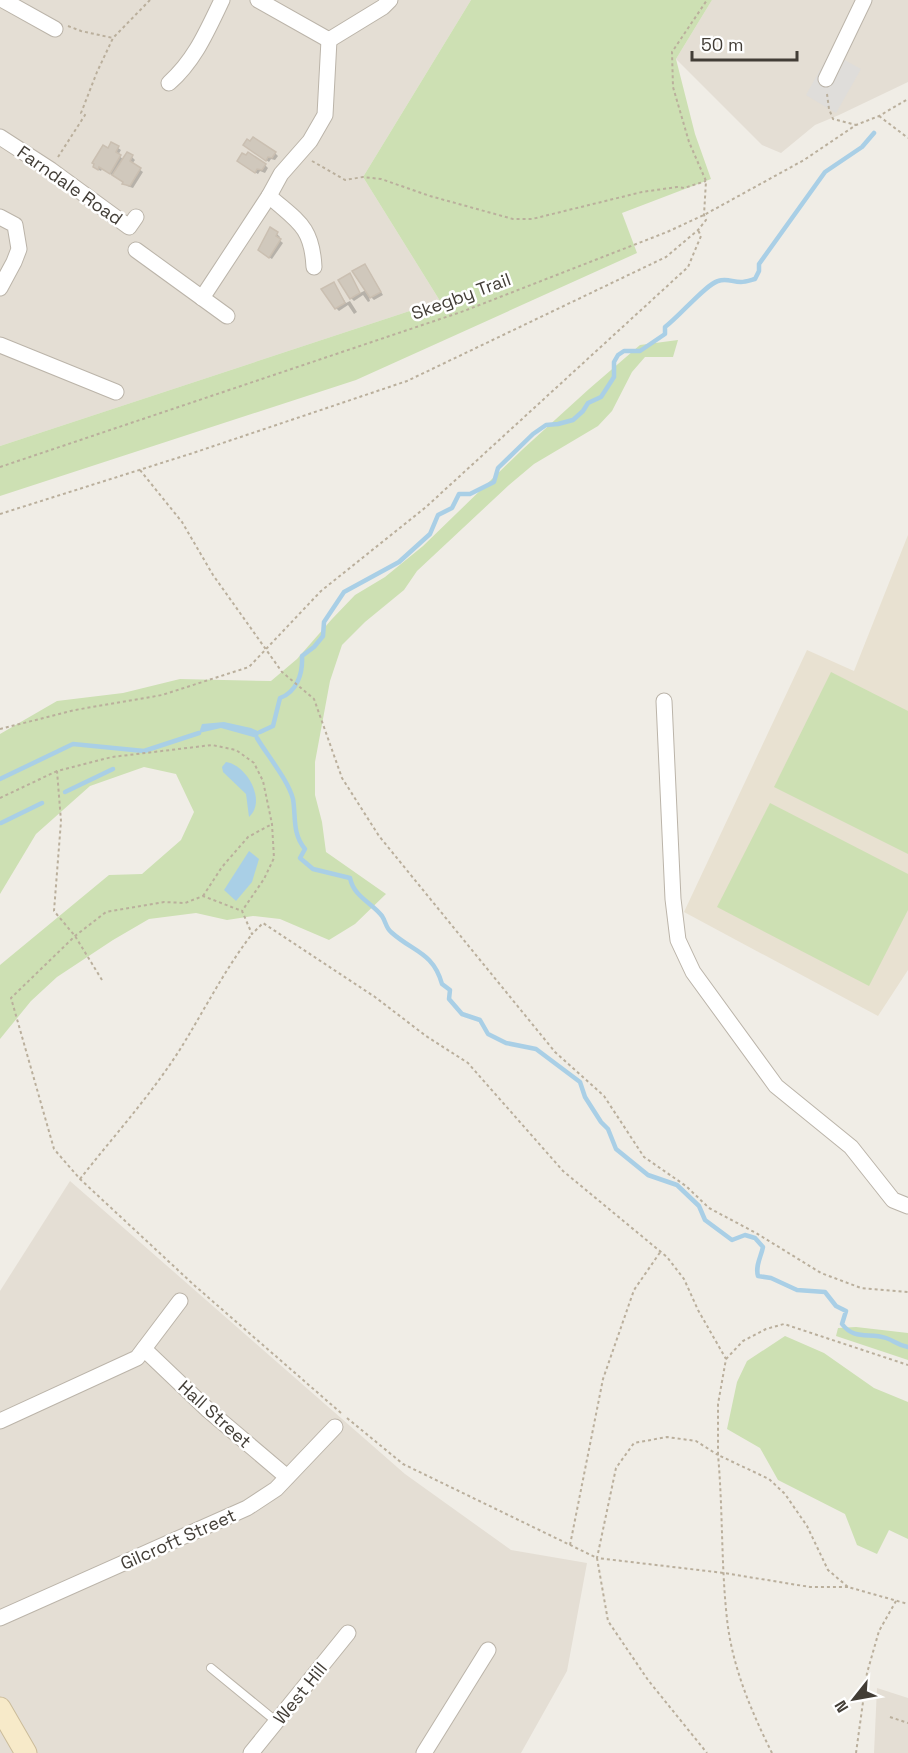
<svg xmlns="http://www.w3.org/2000/svg" width="908" height="1753" font-family="'Space Grotesk',sans-serif">
	<rect width="100%" height="100%" fill="#f0ede6"/>
	<g fill="#e4ded4">
		<path d="M0,0H471L363,177L440,301L0,446Z"/>
		<path d="M712,0H908V82L839,115L815,125L781,153L762,145L676,59Z"/>
		<path d="M70,1181L405,1474L511,1550L587,1563L567,1671L521,1753H0V1291Z"/>
		<path d="M877,1688L908,1698V1753H874Z"/>
	</g>
	<path fill="#e8e1d1" d="M908,535V970L878,1016L684,912L807,650L854,671Z"/>
	<g fill="#cde0b3">
		<path d="M471,0H712L676,59L695,134L711,179L622,213L637,253L356,380L0,496V446L440,301L363,177Z"/>
		<path d="M678,340L673,357H645L632,372L612,411L598,426L534,464L509,485L417,571L404,590L365,622L342,645L330,681L315,762V795L322,822L326,852L386,894L355,924L329,940L280,919L253,916L227,920L196,913L149,919L113,940L57,977L31,1001L0,1039V965L109,875L142,874L181,840L194,812L176,774L144,767L90,786L36,834L0,894V734L57,701L123,693L180,679L271,681L297,659L332,619L355,595L385,577L423,546L523,449L589,389L640,345Z"/>
		<path d="M831,672L908,711V854L774,787Z"/>
		<path d="M770,803L908,874V910L869,986L717,907Z"/>
		<path d="M856,1327L908,1333V1360L836,1336L838,1328Z"/>
		<path d="M785,1336L824,1353L874,1388L908,1402V1539L889,1530L877,1554L857,1545L845,1514L778,1480L760,1448L727,1429L737,1382L747,1361Z"/>
	</g>
	<path fill="#dfddda" d="M830,52L861,69L836,113L806,95Z"/>
	<g fill="#a9cfe6">
		<path d="M224,722L251,728L260,732L257,738L221,728L199,733L202,724Z"/>
		<path d="M226,762C247,765 267,801 249,817L246,794L223,772L222,767Z"/>
		<path d="M249,851L259,859L252,882L236,901L224,890Z"/>
	</g>
	<g fill="#0003">
		<path d="M112,144L121,150L118,155L124,160L132,157L135,160L132,164L143,172L133,188L127,186L125,183L102,169L101,171L97,169Z"/>
		<path d="M244,145L275,153L278,156L275,160L271,159L269,162Z"/>
		<path d="M246,157L265,165L268,168L265,173L260,171L258,174L242,164Z"/>
		<path d="M277,234L280,237L278,239L283,243L272,259L262,253Z"/>
		<path d="M365,266L383,295L374,300L368,294L370,301L368,302L363,295L354,301L351,298L352,278L360,293L366,290Z"/>
		<path d="M334,284L346,303L350,301L357,312L354,314L348,305L339,311L336,308Z"/>
	</g>
	<g fill="none" stroke-linecap="round" stroke-linejoin="round">
		<g stroke="#a9cfe6" stroke-width="4.5">
			<path d="M260,732L273,726L280,698C297,692 303,673 302,656L314,647L323,636L324,622L344,592L399,562L430,534L438,515L452,508L459,494H470L494,482L498,468L533,434L546,425L558,424L573,420L583,411L588,403L601,397L614,377V362L618,355L624,351H640L665,334V327C680,316 705,285 718,281C727,278 732,282 741,282C745,282 751,280 755,279L759,271V264L825,172L862,147L874,133"/>
			<path d="M257,738C267,755 288,780 293,799C296,816 292,834 305,849L300,858L313,869L350,878C354,897 371,902 382,916C386,922 386,928 391,932C413,952 433,952 442,984L450,990L449,999L462,1014L480,1020L488,1034L506,1043L536,1049L580,1082L585,1097L601,1122L608,1129L616,1149L648,1175L677,1185L699,1206L705,1220L732,1240L745,1235L755,1238L763,1247C761,1257 755,1266 758,1276L771,1278L797,1290L825,1292L836,1306L846,1311L842,1324C855,1341 869,1332 886,1338C895,1341 897,1345 908,1347"/>
			<path d="M0,779L73,744L144,751L199,733"/>
			<path d="M65,792L113,769"/>
			<path d="M1,823L42,803"/>
		</g>
	</g>
	<g fill="#d0c8bc" stroke="#cabfb1" stroke-width="1.5">
		<path d="M253,137L276,152L272,158L268,157L266,161L243,145L247,139L250,141Z"/>
		<path d="M111,142L119,146L116,152L121,155L110,174L99,167L98,170L93,167L94,164L92,163L103,145L108,148Z"/>
		<path d="M127,152L133,155L130,161L141,168L130,186L122,184L123,182L112,175Z"/>
		<path d="M248,152L266,164L262,170L257,169L255,173L237,161L242,153L246,155Z"/>
		<path d="M270,227L278,232L276,236L281,239L269,258L258,250Z"/>
		<path d="M365,264L381,292L370,298L352,271Z"/>
		<path d="M350,273L360,293L350,299L338,280Z"/>
		<path d="M334,282L345,303L335,309L321,289Z"/>
	</g>
	<g fill="none" stroke-linecap="round" stroke-linejoin="round">
		<defs>
			<path id="lane" d="M211,1668L277,1722"/>
			<g id="street">
				<path d="M3,0L55,29"/>
				<path d="M258,0L329,40L383,7L390,0"/>
				<path d="M826,79L864,0"/>
				<path d="M169,83C195,60 207,31 222,0"/>
				<path d="M0,137L51,170L129,227L136,217"/>
				<path d="M269,196C297,221 312,226 314,267"/>
				<path d="M0,217L15,225L19,249L14,262L0,288"/>
				<path d="M136,250L227,316"/>
				<path d="M202,298L269,196L281,174L310,141L325,115L329,40"/>
				<path d="M0,345L116,392"/>
				<path d="M664,701L673,899L678,940L693,972L776,1086L851,1147L893,1200L908,1206"/>
				<path d="M144,1349L208,1410L287,1477"/>
				<path d="M0,1421L137,1358L180,1301"/>
				<path d="M0,1618L247,1508L276,1489L335,1427"/>
				<path d="M251,1753L348,1633"/>
				<path d="M424,1753L488,1650"/>
			</g>
			<path id="secondary" d="M0,1708L26,1753"/>
		</defs>
		<use href="#lane" stroke="#bbb4a9" stroke-width="10"/>
		<use href="#street" stroke="#bbb4a9" stroke-width="17"/>
		<use href="#secondary" stroke="#cbbc9a" stroke-width="23"/>
		<g stroke="#baaf9c" stroke-width="2" stroke-dasharray="3 3" stroke-linecap="butt">
			<path d="M68,26L81,31L113,38"/>
			<path d="M827,94L829,109L833,119L856,125"/>
			<path d="M879,116L908,138"/>
			<path d="M58,157L85,115L81,113L97,72L113,38L150,0"/>
			<path d="M312,161L345,180L363,177L381,179L430,196L513,219H532L642,192L677,187L684,188L706,181"/>
			<path d="M0,467L464,311L667,232L704,215L804,160L856,125L879,116L908,99"/>
			<path d="M140,470L182,522L213,575L282,672L314,699L342,778L379,836L555,1052L604,1096L644,1157L686,1186L709,1208L756,1233L821,1273L861,1288L908,1292"/>
			<path d="M0,514L193,453L407,381L666,257L698,230L706,220L704,215L706,181L689,142L673,87L672,52L707,0"/>
			<path d="M0,729L75,710L162,695L249,667L321,591L426,507L688,267L701,236L698,230"/>
			<path d="M0,798L57,771"/>
			<path d="M203,896L222,867L248,837L272,824"/>
			<path d="M102,980L75,936L54,911L61,821L57,771L112,757L212,745L236,750L254,763L263,781L272,824L274,858L264,879L242,911"/>
			<path d="M80,1179C113,1137 150,1096 179,1051C204,1011 223,972 252,934"/>
			<path d="M726,1359L743,1341L766,1329L784,1324L908,1365"/>
			<path d="M341,1413L194,1285L80,1179L54,1149L11,998L75,936L106,912L164,902L185,903L203,896L242,911L252,934L263,923L375,997L426,1036L468,1063L563,1171L667,1257L684,1279L698,1310L726,1359L718,1404V1455L769,1479L785,1494L807,1526L828,1570L848,1587L908,1604"/>
			<path d="M347,1418L403,1464L597,1558L608,1621L648,1680L707,1753"/>
			<path d="M570,1545L603,1379L634,1290L661,1251"/>
			<path d="M890,1717L908,1723"/>
			<path d="M772,1753C751,1711 732,1666 727,1619C721,1565 723,1510 718,1455L696,1441L667,1437L634,1443L616,1468L597,1558L724,1573L810,1587H848"/>
			<path d="M856,1753L867,1673L879,1631L896,1601"/>
		</g>
		<use href="#lane" stroke="#fff" stroke-width="8"/>
		<use href="#street" stroke="#fff" stroke-width="15"/>
		<use href="#secondary" stroke="#f7eac9" stroke-width="21"/>
	</g>
	<g text-anchor="middle" dominant-baseline="central" stroke-width="5" stroke-linejoin="round" paint-order="stroke">
		<g font-size="18" fill="#423d36" stroke="#fff">
			<text transform="translate(70 185) rotate(35)">Farndale Road</text>
			<text transform="translate(461 296) rotate(-20)">Skegby Trail</text>
			<text transform="translate(215 1414) rotate(42)">Hall Street</text>
			<text transform="translate(178 1539) rotate(-24)">Gilcroft Street</text>
			<text transform="translate(300 1693) rotate(-51)">West Hill</text>
		</g>
	</g>
	<g transform="translate(854 1699) rotate(239)" stroke="#ffffff" stroke-width="4.5" paint-order="stroke">
	<path d="M0-4.5L10 22L0 15L-10 22Z" fill="#423d36"/>
	<text y="-9" font-size="16" font-weight="bold" text-anchor="middle" fill="#423d36">N</text>
	</g>
	<path d="M692 51v9h105v-9" fill="none" stroke="#423d36" stroke-width="3"/>
	<text x="701" y="51" font-size="18" fill="#423d36" stroke="#ffffff" stroke-width="4.5" paint-order="stroke">50 m</text>
</svg>
